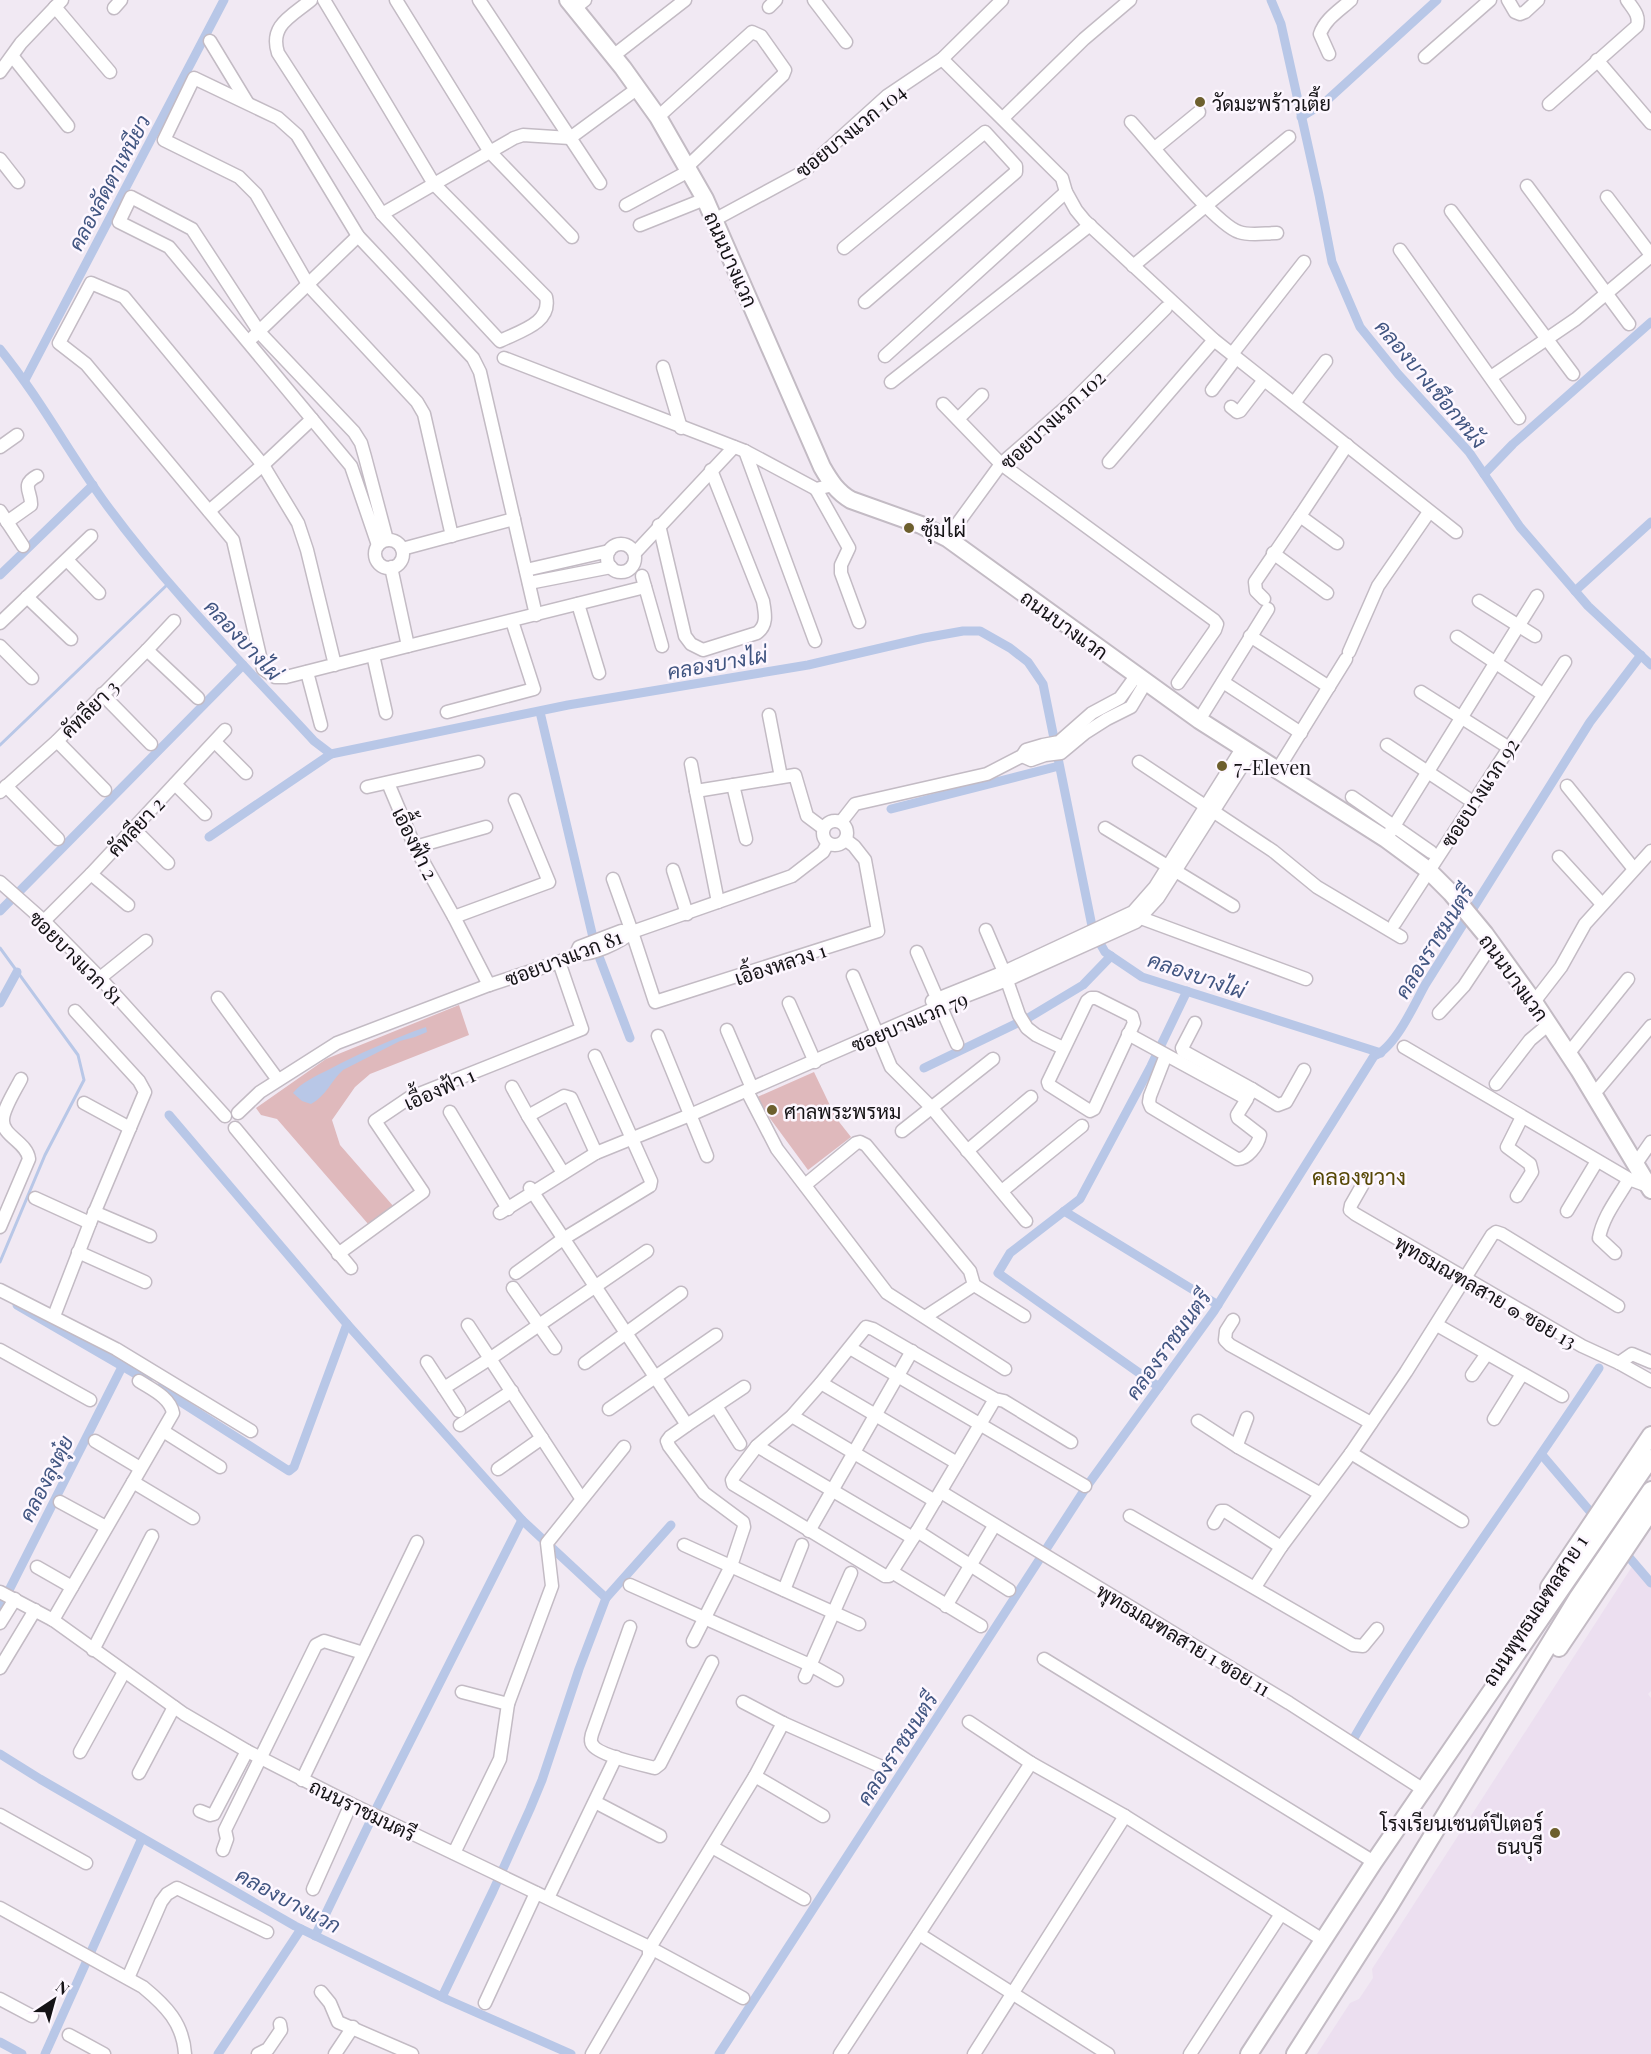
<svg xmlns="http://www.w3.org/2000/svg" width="1651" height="2054" font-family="'Playfair Display',Sarabun,serif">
	<rect width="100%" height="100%" fill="#f1e9f3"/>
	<path fill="#ecdff0" d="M1633,1565L1651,1587V1691L1648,1694L1651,1698V2054H1317L1350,2003L1359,1999L1373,1978L1372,1969Z"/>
	<g fill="#dfb9bc">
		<path d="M459,1005L469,1035L370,1074L355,1087L332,1120L340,1145L394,1207L369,1225L277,1119L261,1115L256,1108L326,1059Z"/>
		<path d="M814,1072L836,1118L851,1137L808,1170L755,1098Z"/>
	</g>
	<path fill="#b8c7e7" d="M426,1027L427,1032L415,1037L400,1041L343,1070C331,1081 326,1096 311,1104L302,1101L293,1093C302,1082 316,1076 328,1070C360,1053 392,1039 426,1027Z"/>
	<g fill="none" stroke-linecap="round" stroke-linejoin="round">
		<g stroke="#b8c7e7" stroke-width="3">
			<path d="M0,745L168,584"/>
			<path d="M0,948L78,1055L84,1080L45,1155L0,1262"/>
		</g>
		<g stroke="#b8c7e7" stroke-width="9">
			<path d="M1271,0L1281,24L1319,195L1332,262L1360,327L1398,374L1469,452L1520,527L1588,606L1651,665"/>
			<path d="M1301,117L1323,104L1437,0"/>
			<path d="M0,349C39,397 68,451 103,500C166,587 242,663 314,741L331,754L568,705L808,665L924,638L963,631H980L1010,648L1028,662L1043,684L1093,931L1105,952L1142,977L1381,1053"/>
			<path d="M25,380L224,0"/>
			<path d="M1484,474L1513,444L1651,322"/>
			<path d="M0,575L93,485"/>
			<path d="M1575,591L1651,522"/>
			<path d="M540,712L595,946L630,1038"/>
			<path d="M891,809L1059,766"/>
			<path d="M209,837L331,754"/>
			<path d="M0,911L243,665"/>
			<path d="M0,1003L17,972"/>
			<path d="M924,1068L1028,1018L1083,985L1111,956"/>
			<path d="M169,1115L347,1324L522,1520L606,1598"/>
			<path d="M1064,1211L1218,1305"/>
			<path d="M17,1305L148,1381"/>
			<path d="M1159,1387L998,1273L1010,1253L1080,1199L1151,1066L1187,991"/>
			<path d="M159,1388L289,1471L294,1467L347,1324"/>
			<path d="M1542,1455L1651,1583"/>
			<path d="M0,1608L123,1365"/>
			<path d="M1354,1738C1428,1610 1518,1492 1599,1368"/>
			<path d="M0,1754L40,1779L295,1926L448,2000L571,2054"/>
			<path d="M377,1807L522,1520"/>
			<path d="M315,1936L370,1822"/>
			<path d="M442,1997L493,1891L530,1809L542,1780L579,1669L606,1598L671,1525"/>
			<path d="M0,2042L22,2054"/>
			<path d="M45,2054L142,1838"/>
			<path d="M218,2054L301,1929"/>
			<path d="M719,2054L1087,1486L1214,1311L1374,1056C1395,1048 1414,1005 1425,985L1590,722L1641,655"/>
		</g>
		<defs>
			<g id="minor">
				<path d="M311,0C292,16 269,25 278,53L382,214L500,341C520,331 552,323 546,297L434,184L324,0"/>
				<path d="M396,0L490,152L572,237"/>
				<path d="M479,0L600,183"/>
				<path d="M814,0L846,42"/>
				<path d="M1508,0L1515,12L1520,14L1525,12L1538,0"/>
				<path d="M55,7L110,72"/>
				<path d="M769,7L776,0"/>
				<path d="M114,8L121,0"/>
				<path d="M575,8L585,0"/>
				<path d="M210,41L247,102"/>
				<path d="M1329,54L1320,34C1325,19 1340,10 1351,0"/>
				<path d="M613,56L685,0"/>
				<path d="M13,57L68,126"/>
				<path d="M1425,57L1490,0"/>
				<path d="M942,59L1062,178L1066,192L1076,210L1085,221L1214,340L1456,532"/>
				<path d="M1597,60L1651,123"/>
				<path d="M0,72L21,43L62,0"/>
				<path d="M1549,104L1637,26C1640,15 1633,9 1627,0"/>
				<path d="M658,117L752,32L761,36L785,70L783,75L687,167"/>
				<path d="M1003,118L1084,39L1130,0"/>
				<path d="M1131,122C1151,144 1216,225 1239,232C1250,236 1265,233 1277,233"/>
				<path d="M1155,148L1199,112"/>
				<path d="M0,159L18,182"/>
				<path d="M1527,186L1629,324"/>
				<path d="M1607,197L1651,255"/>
				<path d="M626,205L689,171"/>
				<path d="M1451,211L1573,374"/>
				<path d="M382,214L514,138L523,135L570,138L638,88"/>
				<path d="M714,220L803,172L887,96L942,59L1002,0"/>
				<path d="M640,225L705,199"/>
				<path d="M844,248L985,132L1016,166V172L865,302"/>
				<path d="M1400,250L1519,418"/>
				<path d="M1133,266L1289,137"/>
				<path d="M253,337L358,236"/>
				<path d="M1232,354L1304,262"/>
				<path d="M885,356L1066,192"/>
				<path d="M504,358L745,451L816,489L833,485"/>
				<path d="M663,367L681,428"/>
				<path d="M1491,377L1576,319L1651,256"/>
				<path d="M891,382L1090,225"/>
				<path d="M1212,390L1236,358"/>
				<path d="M1294,403L1326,361"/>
				<path d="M943,404L1001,464L1214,620L1217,624L1215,630L1178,683"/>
				<path d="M1231,407L1237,412L1240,411L1264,380"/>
				<path d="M958,419L982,395"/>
				<path d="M0,447L17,435"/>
				<path d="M745,451L815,641"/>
				<path d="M1109,462L1214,340"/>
				<path d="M816,489L849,548L841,565V573L859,622"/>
				<path d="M0,511L23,546"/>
				<path d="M209,511L263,465L312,419"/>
				<path d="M7,522L31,505C32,492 20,485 37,476"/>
				<path d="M659,525L685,636L691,644L703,650L757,633C768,625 765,613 763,601L711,470"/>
				<path d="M452,536L424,414L417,402L309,286L256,194L239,177L164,140L194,78L278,118L297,135L358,236L473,358L480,372L536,615"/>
				<path d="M947,538L1001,464L1073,401L1166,308"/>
				<circle cx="389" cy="554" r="14"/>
				<path d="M1337,543L1300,516L1347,445"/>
				<circle cx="621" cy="558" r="14"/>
				<path d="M378,545L351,466L169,247L119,222L131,197L192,229L260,333L354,432L361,443L365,457L387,540"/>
				<path d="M402,549L514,519"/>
				<path d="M635,553L734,447"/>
				<path d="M1273,553L1327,593"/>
				<path d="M67,560L99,593"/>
				<path d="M391,567L408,646"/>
				<path d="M526,570L609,551"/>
				<path d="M642,576L662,646"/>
				<path d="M529,583L611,567"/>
				<path d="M27,597L71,639"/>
				<path d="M1264,599L1256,591L1255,582L1300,516"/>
				<path d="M1479,601L1535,636"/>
				<path d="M578,604L599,673"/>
				<path d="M0,623L91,536"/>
				<path d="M1250,636L1329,687"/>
				<path d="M1457,637L1538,691"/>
				<path d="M0,646L32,678"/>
				<path d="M147,650L198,698"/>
				<path d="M1349,652L1378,586L1429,512"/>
				<path d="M373,655L386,713"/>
				<path d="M335,665L307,550L298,523L263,465L124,297L91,283L59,343L86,364L233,540L263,669L275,677H286L408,646L645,587"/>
				<path d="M307,672L321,725"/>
				<path d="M1223,682L1301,733"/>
				<path d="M1421,692L1503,744"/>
				<path d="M102,694L151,744"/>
				<path d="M447,712L534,689L512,621"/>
				<path d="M769,715L781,777"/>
				<path d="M1199,720L1268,609"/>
				<path d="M57,741L105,790"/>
				<path d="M215,742L246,773"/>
				<path d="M1387,745L1467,798"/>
				<path d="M1022,756L1031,760L1045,755L1061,753L1085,733L1107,719L1131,707L1146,682"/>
				<path d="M1139,762L1273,851L1317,887L1401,937"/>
				<path d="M691,764L696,791"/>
				<path d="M1278,769L1346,659"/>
				<path d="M388,783L415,847L454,917L489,985"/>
				<path d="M175,784L205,814"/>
				<path d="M733,785L746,839"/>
				<path d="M6,786L58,839"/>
				<path d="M1567,786L1634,869"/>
				<path d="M367,787L478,762"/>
				<path d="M0,792L57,741L147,650L174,621"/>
				<path d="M1352,797L1431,852"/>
				<circle cx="835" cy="833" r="12"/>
				<path d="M841,822L855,804L987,774L1022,756L1026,750L1043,745L1059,742L1092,713L1120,698L1136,676"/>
				<path d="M133,828L168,863"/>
				<path d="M1105,828L1233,906"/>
				<path d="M1386,839L1537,596"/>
				<path d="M415,847L486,827"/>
				<path d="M1559,857L1602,904"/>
				<path d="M673,870L687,914"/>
				<path d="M91,874L128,905"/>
				<path d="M613,879L632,932L655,1002L878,931L865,860L854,846L846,840"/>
				<path d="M0,882L44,921L100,978L225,1116"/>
				<path d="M718,902L696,791L795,775L807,816L823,828"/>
				<path d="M454,917L549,882L515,800"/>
				<path d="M1141,918L1306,979"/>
				<path d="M44,921L91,874L225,730"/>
				<path d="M1395,923L1565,662"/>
				<path d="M986,930L1004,972L1019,1015L1027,1028L1036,1035L1063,1048"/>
				<path d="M917,952L957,1044"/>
				<path d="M576,954C591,956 621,942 632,932"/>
				<path d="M853,976L891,1067L931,1107L1026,1221"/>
				<path d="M100,978L146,941"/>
				<path d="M218,998L278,1080"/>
				<path d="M1091,998H1096L1132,1016L1134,1023L1094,1109L1090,1111L1049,1085L1048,1082L1087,1001Z"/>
				<path d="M932,1001L1004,972L1133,912L1155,887L1243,747"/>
				<path d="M1534,1002L1561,967L1585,924L1651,851"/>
				<path d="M789,1003L815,1062"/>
				<path d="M1439,1013L1464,986L1492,944"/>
				<path d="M1195,1023L1182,1048L1183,1051L1252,1089"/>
				<path d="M727,1030L752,1088"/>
				<path d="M1128,1034L1247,1099L1237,1115L1238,1118L1260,1135C1258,1145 1247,1160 1237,1159L1151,1107L1149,1102L1150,1096L1166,1055"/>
				<path d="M658,1036L707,1156"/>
				<path d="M1404,1047L1629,1179L1648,1186"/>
				<path d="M1568,1054L1628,979"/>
				<path d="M1496,1084L1530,1040L1549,1024"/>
				<path d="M512,1087L528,1116"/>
				<path d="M747,1091L777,1149L887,1293L1005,1369"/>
				<path d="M1592,1092L1599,1088L1651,1026"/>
				<path d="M1249,1095L1252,1089L1278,1105L1286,1102L1304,1070"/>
				<path d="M84,1103L130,1128"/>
				<path d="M450,1112L508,1209"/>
				<path d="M238,1113L260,1092L337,1043L489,985L559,962L576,954L579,947L621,931L632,932L792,876L823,852L828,843"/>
				<path d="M235,1128L351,1268"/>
				<path d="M902,1131L993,1059"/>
				<path d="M967,1151L1031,1097"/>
				<path d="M1635,1165L1651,1142"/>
				<path d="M563,1173L528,1116L564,1096L571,1098L596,1153"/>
				<path d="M1363,1184L1351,1205L1350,1210L1355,1214L1582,1346L1619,1363L1651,1381"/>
				<path d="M805,1185L856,1143L860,1142L866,1145L970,1271L974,1285L925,1317"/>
				<path d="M530,1188L687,1425L670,1437L667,1441L669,1446L704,1493L743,1522L744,1527L731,1566L693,1641"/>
				<path d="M1002,1191L1082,1126"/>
				<path d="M1517,1196L1532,1172L1530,1164L1507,1147L1522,1117"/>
				<path d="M35,1198L90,1223"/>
				<path d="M1567,1211L1597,1161"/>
				<path d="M94,1212L150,1236"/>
				<path d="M500,1213L596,1153L690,1115L940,1006L1007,980L1136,922L1158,898L1251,752"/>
				<path d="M0,1227L29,1159C27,1142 2,1136 3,1120C3,1109 16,1089 21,1079"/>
				<path d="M78,1252L145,1282"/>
				<path d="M1615,1253L1599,1238C1603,1216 1618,1198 1629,1179"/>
				<path d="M338,1254L423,1192L375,1121L409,1098L582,1029L559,962"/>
				<path d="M516,1273L563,1239L650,1186L651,1181L595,1056"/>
				<path d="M974,1285L1024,1316"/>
				<path d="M513,1288L555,1348"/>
				<path d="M0,1290L116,1349L251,1431"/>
				<path d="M54,1316L90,1223L145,1092L139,1081L75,1011"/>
				<path d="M1233,1320L1226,1331L1225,1340L1230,1345L1371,1423"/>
				<path d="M468,1325L581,1498"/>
				<path d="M1437,1325L1562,1396"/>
				<path d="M850,1348L1085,1486"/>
				<path d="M0,1350L90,1400"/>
				<path d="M427,1362L459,1411"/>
				<path d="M585,1363L681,1293"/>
				<path d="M1619,1363L1632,1354L1651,1362"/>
				<path d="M1472,1375L1486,1355"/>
				<path d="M821,1383L957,1463"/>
				<path d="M444,1388L491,1358L647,1251"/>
				<path d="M995,1399L913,1538L889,1576H885L733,1484L732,1480L735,1475L757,1446L792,1416L821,1383L866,1327L873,1329L954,1376L995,1399L1004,1401L1071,1442"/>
				<path d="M716,1406L740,1444"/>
				<path d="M609,1409L716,1335"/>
				<path d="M792,1416L935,1501"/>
				<path d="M1247,1418L1238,1442V1447L1319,1493"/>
				<path d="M1494,1419L1522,1374"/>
				<path d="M1198,1421L1238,1447"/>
				<path d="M460,1425L512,1391"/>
				<path d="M687,1425L744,1387"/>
				<path d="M163,1431L220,1467"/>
				<path d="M95,1441L140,1468"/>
				<path d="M757,1446L913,1538"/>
				<path d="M1351,1453L1462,1521"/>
				<path d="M498,1469L542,1438"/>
				<path d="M133,1482L193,1518"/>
				<path d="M941,1492L1289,1703L1424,1790"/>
				<path d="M60,1502L106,1527"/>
				<path d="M1130,1516L1353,1645L1363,1646L1377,1629"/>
				<path d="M1214,1523L1221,1511H1225L1281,1547"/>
				<path d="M809,1531L912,1351"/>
				<path d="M917,1531L1009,1590"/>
				<path d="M684,1545L859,1624"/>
				<path d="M37,1567L72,1587"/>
				<path d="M892,1572L981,1626"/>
				<path d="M630,1585L810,1665L837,1680"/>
				<path d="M1255,1587L1281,1547L1351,1453L1406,1372L1492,1235L1496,1232L1502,1234L1618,1306"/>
				<path d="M784,1590L802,1545"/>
				<path d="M0,1592L53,1620L184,1714L247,1751L351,1804L645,1945L743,1998"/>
				<path d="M946,1606L994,1526"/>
				<path d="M53,1620L173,1413C170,1397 151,1389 139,1381"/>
				<path d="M0,1623L15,1599"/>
				<path d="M630,1627L592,1734C591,1738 590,1741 592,1744C597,1755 643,1765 655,1768L660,1764L712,1662"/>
				<path d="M93,1650L152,1536"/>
				<path d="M1044,1659L1374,1862"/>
				<path d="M0,1668L35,1610"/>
				<path d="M805,1677L851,1573"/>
				<path d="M462,1692L508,1704"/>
				<path d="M743,1702L783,1723L882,1767"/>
				<path d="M969,1722L1031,1763L1125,1816L1323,1940"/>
				<path d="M80,1752L124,1672"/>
				<path d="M139,1773L174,1707"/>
				<path d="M755,1776L823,1816"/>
				<path d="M302,1780L417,1542"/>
				<path d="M595,1802L660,1836"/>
				<path d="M200,1811L210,1815L214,1814L247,1751"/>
				<path d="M0,1815L86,1863"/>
				<path d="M712,1847L804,1899"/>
				<path d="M223,1850L227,1839L225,1830L316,1645L324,1641L363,1653"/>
				<path d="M454,1853L500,1759L508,1704L552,1586L547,1543L624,1447"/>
				<path d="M313,1889L351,1804"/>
				<path d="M548,1898L616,1757"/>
				<path d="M0,1908L143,1987C166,2006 183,2023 185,2054"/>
				<path d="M919,1934L1108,2054"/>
				<path d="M128,1978L161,1902L167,1894L177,1888L267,1932"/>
				<path d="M321,1992L330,2003L338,2022L412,2054"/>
				<path d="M0,1999L32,2016"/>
				<path d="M485,2003L536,1893"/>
				<path d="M69,2035L104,2054"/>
				<path d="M258,2054L268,2049L281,2030L280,2024"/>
				<path d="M335,2054L353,2027"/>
				<path d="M592,2054L649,1956V1949L755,1776L783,1723"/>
				<path d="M840,2054L1031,1763"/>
				<path d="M974,2054L1125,1816"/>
				<path d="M1190,2054L1281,1914"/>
			</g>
			<g id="major">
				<path d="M568,0L623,68L658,117L705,199L822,467C830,481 837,492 851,500L921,525L947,538L1199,720L1386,839L1428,870L1451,893L1485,934L1534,1002L1579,1070L1651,1190"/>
				<path d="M1549,1587L1651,1435"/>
				<path d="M1559,1648L1651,1511"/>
				<path d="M1249,2054L1374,1862L1651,1458"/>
				<path d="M1295,2054L1390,1905L1578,1597L1651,1490"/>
			</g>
		</defs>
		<use href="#minor" stroke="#c3bbc4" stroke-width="15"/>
		<use href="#major" stroke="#c3bbc4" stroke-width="20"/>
		<use href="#minor" stroke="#fff" stroke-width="12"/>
		<use href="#major" stroke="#fff" stroke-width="16"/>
	</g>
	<g fill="#6d5f2d" stroke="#fdf7ff" stroke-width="2">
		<circle cx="1200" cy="102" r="6"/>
		<circle cx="909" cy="528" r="6"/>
		<circle cx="1222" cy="766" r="6"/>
		<circle cx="772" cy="1110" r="6"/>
		<circle cx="1555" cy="1833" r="6"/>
	</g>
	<g text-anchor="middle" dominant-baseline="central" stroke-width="5" stroke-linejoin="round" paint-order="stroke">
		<g font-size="20" fill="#151316" stroke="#fdf7ff" text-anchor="start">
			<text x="1212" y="102">วัดมะพร้าวเตี้ย</text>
			<text x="921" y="528">ซุ้มไผ่</text>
			<text x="1234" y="766">7-Eleven</text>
			<text x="784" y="1110">ศาลพระพรหม</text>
			<text x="1543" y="1822" text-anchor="end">โรงเรียนเซนต์ปีเตอร์<tspan x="1543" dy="23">ธนบุรี</tspan></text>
		</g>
		<g font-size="20" fill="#151316" stroke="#fdf7ff">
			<text transform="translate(850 130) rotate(-39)">ซอยบางแวก 104</text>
			<text transform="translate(732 259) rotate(66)">ถนนบางแวก</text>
			<text transform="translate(1052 419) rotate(-43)">ซอยบางแวก 102</text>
			<text transform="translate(1065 624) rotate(36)">ถนนบางแวก</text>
			<text transform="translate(89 708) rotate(-45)">คัทลียา 3</text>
			<text transform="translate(1479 792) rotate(-57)">ซอยบางแวก 92</text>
			<text transform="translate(135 826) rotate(-47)">คัทลียา 2</text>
			<text transform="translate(416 843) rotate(64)">เอื้องฟ้า 2</text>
			<text transform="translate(77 957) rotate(45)">ซอยบางแวก 81</text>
			<text transform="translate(563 957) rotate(-21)">ซอยบางแวก 81</text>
			<text transform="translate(780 963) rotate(-18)">เอิ้องหลวง 1</text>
			<text transform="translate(1515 977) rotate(54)">ถนนบางแวก</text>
			<text transform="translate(909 1021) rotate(-23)">ซอยบางแวก 79</text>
			<text transform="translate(439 1088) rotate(-24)">เอื้องฟ้า 1</text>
			<text transform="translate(1486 1291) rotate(30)">พุทธมณฑลสาย ๑ ซอย 13</text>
			<text transform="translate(1534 1610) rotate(-57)">ถนนพุทธมณฑลสาย 1</text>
			<text transform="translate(1184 1639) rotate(31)">พุทธมณฑลสาย 1 ซอย 11</text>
			<text transform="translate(363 1809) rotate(26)">ถนนราชมนตรี</text>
		</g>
		<g font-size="21" font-style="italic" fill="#415581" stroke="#fdf7ff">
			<text transform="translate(108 182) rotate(-62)">คลองลัดตาเหนียว</text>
			<text transform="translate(1432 383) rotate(50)">คลองบางเชือกหนัง</text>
			<text transform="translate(244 639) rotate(47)">คลองบางไผ่</text>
			<text transform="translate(717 662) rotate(-10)">คลองบางไผ่</text>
			<text transform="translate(1433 941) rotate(-58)">คลองราชมนตรี</text>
			<text transform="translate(1197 974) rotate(19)">คลองบางไผ่</text>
			<text transform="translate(1167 1344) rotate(-54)">คลองราชมนตรี</text>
			<text transform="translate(45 1478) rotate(-63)">คลองลุงตุ๋ย</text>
			<text transform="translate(896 1748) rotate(-57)">คลองราชมนตรี</text>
			<text transform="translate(289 1899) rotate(28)">คลองบางแวก</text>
		</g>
		<g font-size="22" fill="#564705" stroke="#fdf7ff">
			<text x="1359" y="1176">คลองขวาง</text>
		</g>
	</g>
	<g transform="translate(54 2000) rotate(36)" stroke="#fdf7ff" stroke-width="4.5" paint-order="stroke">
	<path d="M0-4.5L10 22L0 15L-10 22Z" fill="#151316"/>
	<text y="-9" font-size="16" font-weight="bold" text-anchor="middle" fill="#151316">N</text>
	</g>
</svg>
